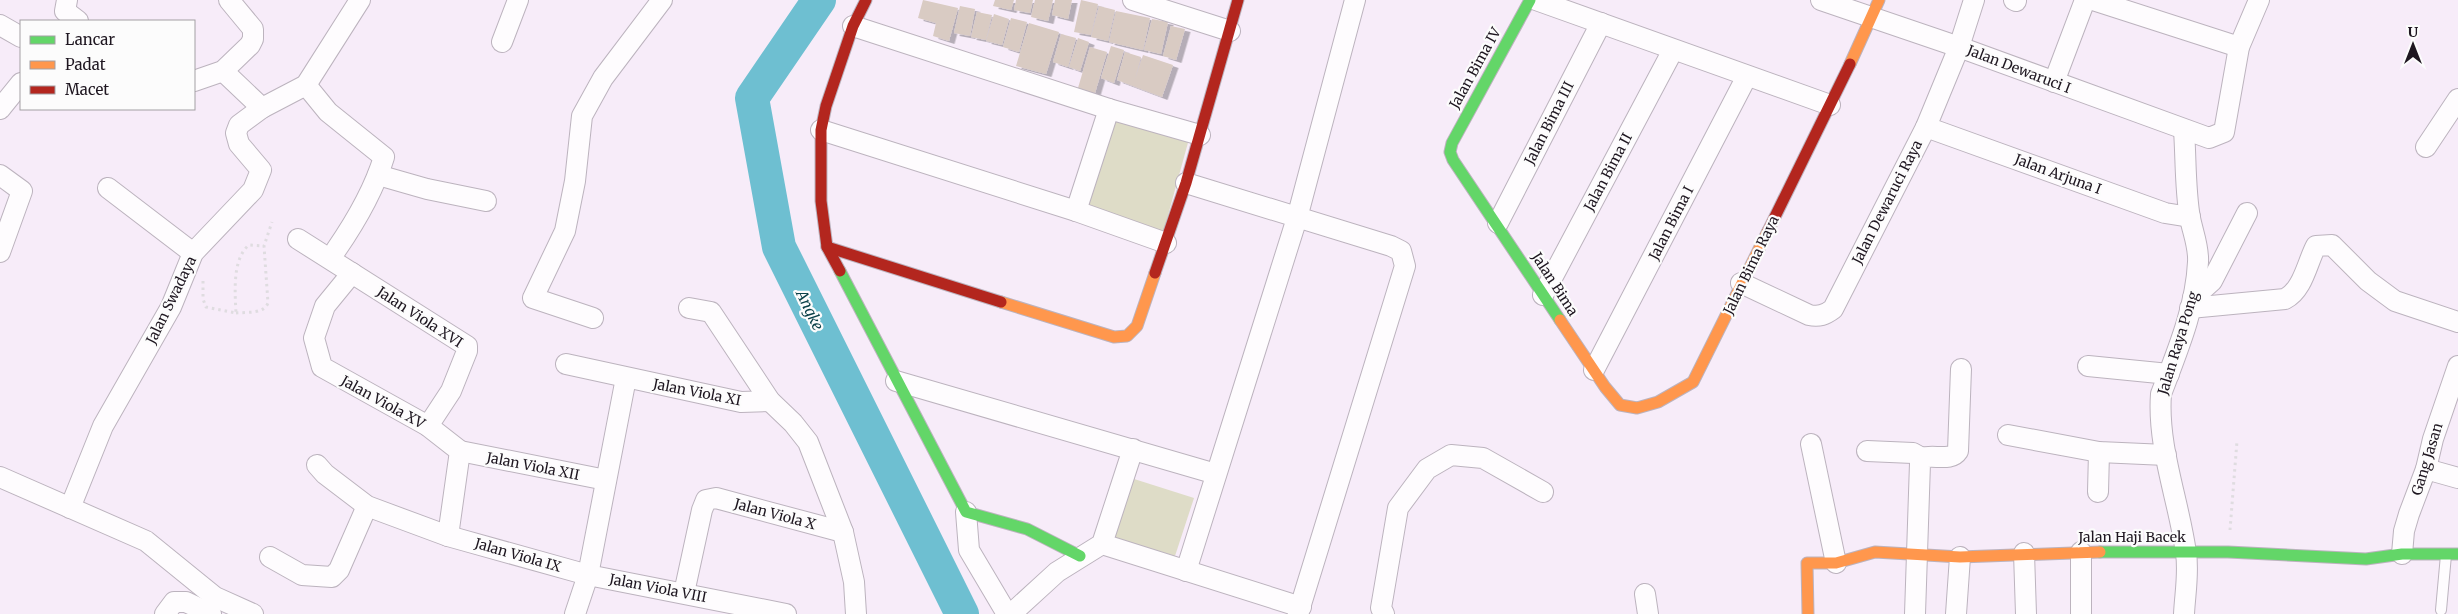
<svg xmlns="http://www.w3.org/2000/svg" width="2458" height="614" font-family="Merriweather,serif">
	<defs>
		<filter id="shadow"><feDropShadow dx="5.5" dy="3" stdDeviation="0" flood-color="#0004"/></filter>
	</defs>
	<rect width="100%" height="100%" fill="#f7ecf9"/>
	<g fill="#dedcc7">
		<path d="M1112,116L1189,139L1162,237L1083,208Z"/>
		<path d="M1131,478L1194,498L1175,556L1112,537Z"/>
	</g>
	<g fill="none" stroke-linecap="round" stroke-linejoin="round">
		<path stroke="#6ebfd1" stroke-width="34" d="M819,0L752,98L779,247L962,614"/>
	</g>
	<g fill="#d9cbc3" filter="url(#shadow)">
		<path d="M923,0L958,8L949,41L933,36L936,23L918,18Z"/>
		<path d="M995,0H1014L1011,10L993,6Z"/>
		<path d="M1016,0H1033L1030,13L1014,10Z"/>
		<path d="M1035,0H1053L1048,21L1031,17Z"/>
		<path d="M1055,0H1072L1068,19L1052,15Z"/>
		<path d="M1081,0L1098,4L1091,35L1074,32Z"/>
		<path d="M960,6L975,9L970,36L954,33Z"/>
		<path d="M1099,6L1115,10L1108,41L1091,37Z"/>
		<path d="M1116,11L1150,18L1143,50L1109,42Z"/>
		<path d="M977,12L992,15L986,40L971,37Z"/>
		<path d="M994,14L1009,19L1002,45L986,41Z"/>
		<path d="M1011,18L1027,22L1019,52L1003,47Z"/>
		<path d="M1152,19L1168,22L1161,54L1144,50Z"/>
		<path d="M1029,23L1059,32L1046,74L1016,66Z"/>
		<path d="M1171,26L1185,29L1176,60L1163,56Z"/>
		<path d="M1061,34L1076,38L1068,67L1053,62Z"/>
		<path d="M1078,38L1089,42L1080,71L1069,67Z"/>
		<path d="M1111,46L1124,50L1114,83L1101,78Z"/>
		<path d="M1090,47L1107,52L1095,93L1078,88Z"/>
		<path d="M1125,52L1141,57L1135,79L1143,55L1173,65L1162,97L1117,80Z"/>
	</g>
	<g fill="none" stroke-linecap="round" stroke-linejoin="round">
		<defs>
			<path id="lane" d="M2441,610L2446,555"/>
			<g id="street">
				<path d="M67,0L65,11L78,21"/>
				<path d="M1133,0L1230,31"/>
				<path d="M1536,0L1830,105"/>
				<path d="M1821,0L1959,47L2209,138L2224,132L2239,47L2259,0"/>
				<path d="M2014,0L2016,1"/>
				<path d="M2093,0L2239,47"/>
				<path d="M0,25L21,37"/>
				<path d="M853,26L1109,109L1200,135"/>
				<path d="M502,42L518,0"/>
				<path d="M223,71L262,108"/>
				<path d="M194,81L223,71L250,45L253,39V29L229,0"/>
				<path d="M2054,82L2085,0"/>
				<path d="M306,85L328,112L384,157C374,190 356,221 336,250"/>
				<path d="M0,109L21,83"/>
				<path d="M1926,127L2165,213L2190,217"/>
				<path d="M821,130L1076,211L1166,243"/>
				<path d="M2426,147L2458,99"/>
				<path d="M0,175L22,191L0,252"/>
				<path d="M378,175L427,189L486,201"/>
				<path d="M1186,183L1391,246L1401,251L1405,266L1298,614"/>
				<path d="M108,188L193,253"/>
				<path d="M1076,211L1109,109"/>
				<path d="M1498,223L1601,23"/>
				<path d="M298,239L467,346V351L451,391L428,426"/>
				<path d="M352,273L325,306L314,338L322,367L428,426L460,451L448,536"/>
				<path d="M1741,283L1809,315C1819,317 1825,315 1833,309L1926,127L1959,47L1974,0"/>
				<path d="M1543,295L1673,50"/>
				<path d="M2193,298L2212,281L2247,213"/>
				<path d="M689,308L711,312L770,401L793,423L808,442L843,532L854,582L856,614"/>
				<path d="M2190,308L2285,299C2303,290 2307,263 2316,246L2332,245L2368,281L2395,301L2458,322"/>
				<path d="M593,318L533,298L565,231L575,181L582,116L603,78L662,0"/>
				<path d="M566,364L741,402L770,401"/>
				<path d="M2088,366L2169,374"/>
				<path d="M1594,370L1747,76"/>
				<path d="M896,381L1216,474"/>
				<path d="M2008,435L2099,452L2166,455"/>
				<path d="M1811,444L1836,563"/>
				<path d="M460,451L606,480"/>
				<path d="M1867,451L1913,453L1922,458"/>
				<path d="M317,465L325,474L367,506L448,536L588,575L786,614"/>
				<path d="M2426,469L2458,478"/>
				<path d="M0,477L146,541L215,597L253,614"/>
				<path d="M2098,492L2099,452"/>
				<path d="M70,508L103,426L171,307L193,253L253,190L261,170L239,144L236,133L239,125L262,108L306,85L360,0"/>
				<path d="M966,512L969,550L1007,614"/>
				<path d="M1102,544L1301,607"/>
				<path d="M2081,552V614"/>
				<path d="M2024,553L2026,614"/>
				<path d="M2402,554L2404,531L2409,514L2426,469L2433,439L2458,366"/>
				<path d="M270,557L302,575L332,577L339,570L367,506"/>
				<path d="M1186,571L1297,218L1355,0"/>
				<path d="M684,593L702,510L706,500L716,498L843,532"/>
				<path d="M1645,594L1648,614"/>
				<path d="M165,614L174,602H186L211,614"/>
				<path d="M575,614L588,575L626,378"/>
				<path d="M1011,614L1057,572L1102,544L1133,449"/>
				<path d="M1384,614L1381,608L1398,508L1427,469L1451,455L1483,458L1543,492"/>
				<path d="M1915,614L1920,463L1922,458C1933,454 1951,462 1958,451L1961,369"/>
				<path d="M1956,614L1960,557"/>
				<path d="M2184,614C2185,594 2189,573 2186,553C2179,501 2157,447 2161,394C2177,352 2196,307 2198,262C2199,247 2193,233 2190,218C2185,190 2186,158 2184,130"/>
			</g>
			<g id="fast">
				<path d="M1530,0L1452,143L1450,152L1453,160L1560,320"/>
				<path d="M840,271L966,512L1027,529L1080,556"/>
				<path d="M2100,552H2228L2366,559L2402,554H2458"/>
			</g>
			<g id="slow">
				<path d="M1850,64L1879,0"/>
				<path d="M1001,302L1114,337L1127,336L1137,326L1155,273"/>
				<path d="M1560,320L1605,387L1620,405L1637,408L1658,402L1693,382L1768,231"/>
				<path d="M1808,614L1807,563H1836L1875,552L1960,557L2100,552"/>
			</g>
			<g id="jam">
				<path d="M1768,231L1850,64"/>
				<path d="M827,247L1001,302"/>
				<path d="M840,271L827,247L821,201V130L826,106L853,26L866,0"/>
				<path d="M1155,273L1186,183L1238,0"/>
			</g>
		</defs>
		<use href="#lane" stroke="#bcb3be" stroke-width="12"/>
		<use href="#street" stroke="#bcb3be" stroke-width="22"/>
		<use href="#fast" stroke="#bcb3be" stroke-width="13"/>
		<use href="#slow" stroke="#bcb3be" stroke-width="13"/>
		<use href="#jam" stroke="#bcb3be" stroke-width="13"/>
		<g stroke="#dfdce0" stroke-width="3" stroke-dasharray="2.5 4" stroke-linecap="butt">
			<path d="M203,281V299L206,307L236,313C235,293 232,259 249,245L264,246"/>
			<path d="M236,313C247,312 264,314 268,303L264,246L272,222"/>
			<path d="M2230,530L2237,441"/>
		</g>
		<use href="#lane" stroke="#fefcfe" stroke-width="10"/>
		<use href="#street" stroke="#fefcfe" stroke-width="20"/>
		<use href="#fast" stroke="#63d668" stroke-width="11"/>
		<use href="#slow" stroke="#ff974d" stroke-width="11"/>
		<use href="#jam" stroke="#b3261e" stroke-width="11"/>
	</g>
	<g text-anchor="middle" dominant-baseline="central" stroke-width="4.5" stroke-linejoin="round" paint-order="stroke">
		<g font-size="14" fill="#1e1620" stroke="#fcfcfc">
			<text transform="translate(1475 68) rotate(-61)">Jalan Bima IV</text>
			<text transform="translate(2019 69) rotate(21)">Jalan Dewaruci I</text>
			<text transform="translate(1549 123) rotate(-63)">Jalan Bima III</text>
			<text transform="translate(1608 172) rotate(-62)">Jalan Bima II</text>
			<text transform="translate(2058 174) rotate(20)">Jalan Arjuna I</text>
			<text transform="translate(1887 202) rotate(-63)">Jalan Dewaruci Raya</text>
			<text transform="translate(1671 223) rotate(-63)">Jalan Bima I</text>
			<text transform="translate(1751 265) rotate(-64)">Jalan Bima Raya</text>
			<text transform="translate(1555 284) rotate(57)">Jalan Bima</text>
			<text transform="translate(171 300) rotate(-64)">Jalan Swadaya</text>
			<text transform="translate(420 317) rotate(33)">Jalan Viola XVI</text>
			<text transform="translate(2178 343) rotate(-73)">Jalan Raya Pong</text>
			<text transform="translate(697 392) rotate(11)">Jalan Viola XI</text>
			<text transform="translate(383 402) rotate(29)">Jalan Viola XV</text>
			<text transform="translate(2427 459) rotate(-73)">Gang Jasan</text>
			<text transform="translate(533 466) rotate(11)">Jalan Viola XII</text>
			<text transform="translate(775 514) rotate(15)">Jalan Viola X</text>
			<text x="2132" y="537">Jalan Haji Bacek</text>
			<text transform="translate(518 555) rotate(16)">Jalan Viola IX</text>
			<text transform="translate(658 588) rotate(11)">Jalan Viola VIII</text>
		</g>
		<g font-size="15" font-style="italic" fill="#0a4048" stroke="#fcfcfc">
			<text transform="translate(810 310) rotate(64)">Angke</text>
		</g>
	</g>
	<rect x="20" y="20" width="175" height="90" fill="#fcfcfc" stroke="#a3a0a4"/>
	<rect x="30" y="36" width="25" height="8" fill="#63d668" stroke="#a3a0a4"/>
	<text x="65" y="45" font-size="15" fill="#1e1620">Lancar</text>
	<rect x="30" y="61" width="25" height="8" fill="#ff974d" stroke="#a3a0a4"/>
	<text x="65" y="70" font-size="15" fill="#1e1620">Padat</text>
	<rect x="30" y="86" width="25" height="8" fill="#b3261e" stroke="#a3a0a4"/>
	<text x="65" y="95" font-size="15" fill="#1e1620">Macet</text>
	<g transform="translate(2413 45)" stroke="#fcfcfc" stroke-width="4" paint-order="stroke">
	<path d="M0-4L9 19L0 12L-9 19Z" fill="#1e1620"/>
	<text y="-8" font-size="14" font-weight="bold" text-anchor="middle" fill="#1e1620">U</text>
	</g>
</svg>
